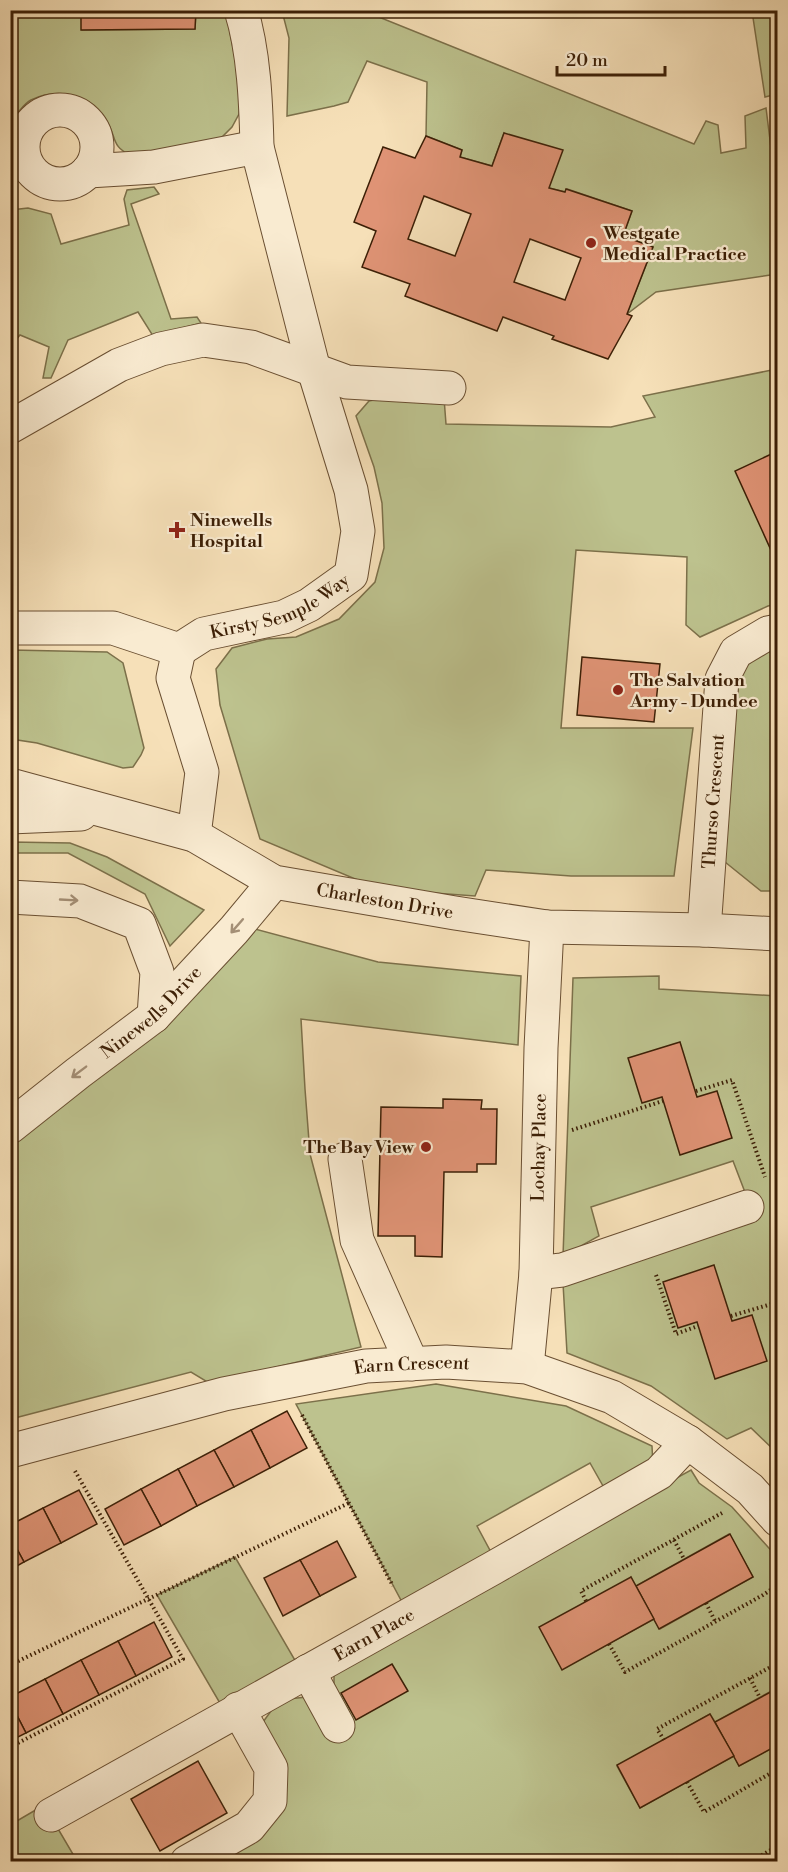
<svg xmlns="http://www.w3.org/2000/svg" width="788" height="1872" font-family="'Libre Bodoni',serif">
	<rect width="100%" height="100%" fill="#f6e0b8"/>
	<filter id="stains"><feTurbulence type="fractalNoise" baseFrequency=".00333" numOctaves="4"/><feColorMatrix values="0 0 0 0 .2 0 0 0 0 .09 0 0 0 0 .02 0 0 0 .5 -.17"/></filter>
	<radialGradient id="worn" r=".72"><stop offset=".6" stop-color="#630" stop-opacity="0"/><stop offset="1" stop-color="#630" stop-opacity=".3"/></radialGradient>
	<g fill="#bdc28e" stroke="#7c704a" stroke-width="1.5" fill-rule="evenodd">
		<path d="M10,11H81L82,30L195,29L196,11H226L241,90L239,114L232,127L219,140L131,155C112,148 116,137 108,123C92,94 59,87 31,100C22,105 19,114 11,118Z"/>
		<path d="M282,11H364L694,144L706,121L718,125L721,153L746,148L745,116L766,108L777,196V274L656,292L627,314L653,247L623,236L632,211L567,189L565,192L549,188L504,133L492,166L460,157L462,150L426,136L427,82L367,61L348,102L334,106L287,116L289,38Z"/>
		<path d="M752,11H777V94L765,97Z"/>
		<path d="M154,187L159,194L131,204L171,319L197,317L201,323L153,336L138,312L68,340L51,378H43L49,347L20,335L11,346V210L28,208L51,214L61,244L129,225L124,199L127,190Z"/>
		<path d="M777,369V604L768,606L700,637L686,625L687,557L576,550L561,728H693L674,876H571L486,870L475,896L379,889L260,839L220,705L216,669L232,648L267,639L296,637L339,619L375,582L384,548L382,503L374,467L356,416L369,401L401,394L444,398L446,424L611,427L655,417L643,396Z"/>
		<path d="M777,649V891H761L725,862L739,672L763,652Z"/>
		<path d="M11,650L107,652L123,663L144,748L141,755L133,767L123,768L37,743L11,739Z"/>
		<path d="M11,842L70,843L107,857L204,910L170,946L145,894L68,853H11Z"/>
		<path d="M240,925L378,962L521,976L518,1045L301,1019L305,1089L310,1154L361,1347L209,1383L191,1372L11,1419V1138Z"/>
		<path d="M659,976V989L777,996V1453L751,1428L727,1439L651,1386L567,1353L563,1283L756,1221L733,1161L591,1207L599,1236L563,1256L573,978Z"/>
		<path d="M436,1384L566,1406L652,1446L653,1466L607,1493L590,1463L477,1526L493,1556L402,1602L296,1404Z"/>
		<path d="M691,1470L699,1483L732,1507L777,1557V1688L715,1722L710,1714L617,1766L640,1808L734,1756L739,1766L777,1745V1861L211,1862L256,1834L263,1722L279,1700L334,1694V1674L350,1658ZM729,1534L753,1577L660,1629L654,1619L562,1669L631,1577L636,1586Z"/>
		<path d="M235,1557L296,1662L221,1705L157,1595Z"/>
		<path d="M44,1805L77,1861H11L10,1825Z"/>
	</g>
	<g fill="#df9375" stroke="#3c1f06" stroke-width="1.5" fill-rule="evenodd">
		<path d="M81,10H196L195,29L81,30Z"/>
		<path d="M504,133L563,150L549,188L565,192L566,189L632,211L623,236L653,247L627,314L632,316L608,359L552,339L554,336L503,317L497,331L405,296L410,284L362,267L376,231L354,222L383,147L415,158L426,136L462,150L460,157L492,166ZM424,196L471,214L455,256L408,239ZM530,239L581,258L565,300L514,282Z"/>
		<path d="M778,451V558L775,559L735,471Z"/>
		<path d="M582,657L660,664L654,722L577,715Z"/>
		<path d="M680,1042L697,1097L717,1091L732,1138L680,1155L662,1097L642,1103L628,1058Z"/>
		<path d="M443,1099L482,1100L481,1109H497L496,1164H477V1172H444L442,1257L415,1256V1236H378L381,1107L443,1108Z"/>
		<path d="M714,1265L732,1321L752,1315L767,1361L715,1379L697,1322L678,1328L663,1282Z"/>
		<path d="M287,1411L307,1448L270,1468L251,1430Z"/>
		<path d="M251,1430L270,1468L234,1487L214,1450Z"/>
		<path d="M214,1450L234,1487L197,1506L178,1469Z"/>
		<path d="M178,1469L197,1506L161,1526L141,1489Z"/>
		<path d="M141,1489L161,1526L124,1545L105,1509Z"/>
		<path d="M79,1490L97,1524L61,1543L43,1508Z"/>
		<path d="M43,1508L61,1543L24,1562L10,1536V1525Z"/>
		<path d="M730,1534L753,1577L659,1629L636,1586Z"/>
		<path d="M10,1536L24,1562L10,1570Z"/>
		<path d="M337,1541L356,1577L320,1596L300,1560Z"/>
		<path d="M300,1560L320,1596L283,1616L264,1578Z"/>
		<path d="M631,1577L654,1619L562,1670L539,1627Z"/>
		<path d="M154,1622L172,1657L136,1676L118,1641Z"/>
		<path d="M118,1641L136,1676L99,1695L81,1660Z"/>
		<path d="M81,1660L99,1695L63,1714L45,1679Z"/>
		<path d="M392,1664L408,1691L356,1720L341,1693Z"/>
		<path d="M45,1679L63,1714L26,1733L10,1702V1697Z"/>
		<path d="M778,1688V1745L739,1766L715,1722Z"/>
		<path d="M10,1702L26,1733L10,1741Z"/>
		<path d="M710,1714L734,1756L640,1808L617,1765Z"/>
		<path d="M198,1761L227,1813L160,1851L131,1799Z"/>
	</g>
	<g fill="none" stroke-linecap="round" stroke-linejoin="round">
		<defs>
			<g id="minor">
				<circle cx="60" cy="147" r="37"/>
				<path d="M88,171L154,167L257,147"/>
				<path d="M10,427L119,365L161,349L203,340L251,347L347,382L449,388"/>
				<path d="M10,628H113L179,650"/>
				<path id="s1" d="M179,650L204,634L284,617L309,605L351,575L358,531L351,490L314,370L257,147C256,104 254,51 241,10"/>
				<path d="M179,650L173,678L202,772L194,835"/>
				<path id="s2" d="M10,785L194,835L274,882L455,913L547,927L704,930L778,934"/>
				<path d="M10,817L81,814"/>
				<path d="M10,897L80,901L139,924L157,972L154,1016"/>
				<path id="s3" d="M704,930L722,679L736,652L768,633L778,631"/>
				<path id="s4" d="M10,1127L78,1073L154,1016L234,930L274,882"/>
				<path d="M345,1159L357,1240L412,1364"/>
				<path d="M536,1273L562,1270L747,1207"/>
				<path id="s5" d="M527,1367L536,1273L541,1048L547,927"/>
				<path id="s6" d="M10,1451L224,1394L366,1366L446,1362L527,1367L612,1397L688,1442L750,1489L778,1520"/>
				<path d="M308,1671L338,1726"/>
				<path id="s7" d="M51,1815L493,1568L659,1473L688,1442"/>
				<path d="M187,1862L249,1827L270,1801L271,1768L238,1709"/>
			</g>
		</defs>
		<use href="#minor" stroke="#6a4f32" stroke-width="35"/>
		<g stroke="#3c1f06" stroke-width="4" stroke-dasharray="1.5 3" stroke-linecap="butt">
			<path d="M696,1091L732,1080L765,1177"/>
			<path d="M572,1130L663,1101"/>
			<path d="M656,1275L676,1334L698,1326"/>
			<path d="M731,1316L778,1302"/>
			<path d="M302,1415L393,1586"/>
			<path d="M674,1540L684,1559"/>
			<path d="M586,1601L581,1591L722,1513"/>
			<path d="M706,1603L715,1621"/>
			<path d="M609,1644L625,1672L763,1595L778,1585"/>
			<path d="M10,1665L349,1503"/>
			<path d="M750,1678L760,1698"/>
			<path d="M664,1740L657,1729L778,1663"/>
			<path d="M10,1747L183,1659L75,1471"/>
			<path d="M687,1782L704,1812L778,1769"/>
			<path d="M750,1862L778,1846"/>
		</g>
		<use href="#minor" stroke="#f9ebd1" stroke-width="33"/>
	</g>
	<defs><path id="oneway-shaft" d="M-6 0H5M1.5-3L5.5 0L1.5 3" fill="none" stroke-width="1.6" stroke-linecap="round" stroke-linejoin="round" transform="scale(1.5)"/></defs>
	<g stroke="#a48f76">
		<use href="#oneway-shaft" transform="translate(69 900) rotate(3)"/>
		<use href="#oneway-shaft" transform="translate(237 926) rotate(131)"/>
		<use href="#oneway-shaft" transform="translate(79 1072) rotate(143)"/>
	</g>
	<g fill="#8f2418" stroke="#f9ebd1" stroke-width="2">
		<circle cx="591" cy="243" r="6"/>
		<path d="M174 521h6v6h6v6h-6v6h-6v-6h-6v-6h6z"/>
		<circle cx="618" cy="690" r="6"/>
		<circle cx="426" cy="1147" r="6"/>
	</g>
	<g text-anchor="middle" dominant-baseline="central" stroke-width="4.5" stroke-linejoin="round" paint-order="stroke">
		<g font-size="18" font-weight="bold" fill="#3c1f06" stroke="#f9ebd1" text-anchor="start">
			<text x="603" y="233">Westgate<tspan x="603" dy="21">Medical Practice</tspan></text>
			<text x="190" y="520">Ninewells<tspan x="190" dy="21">Hospital</tspan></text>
			<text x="630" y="680">The Salvation<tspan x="630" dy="21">Army - Dundee</tspan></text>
			<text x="414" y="1147" text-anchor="end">The Bay View</text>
		</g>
		<g font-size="18" fill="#3c1f06" stroke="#f9ebd1">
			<text stroke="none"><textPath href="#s1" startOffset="111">Kirsty Semple Way</textPath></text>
			<text stroke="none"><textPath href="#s3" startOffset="129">Thurso Crescent</textPath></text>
			<text stroke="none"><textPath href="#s2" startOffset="396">Charleston Drive</textPath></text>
			<text stroke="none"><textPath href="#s4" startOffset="182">Ninewells Drive</textPath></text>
			<text stroke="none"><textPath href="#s5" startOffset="220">Lochay Place</textPath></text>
			<text stroke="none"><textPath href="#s6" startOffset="412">Earn Crescent</textPath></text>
			<text stroke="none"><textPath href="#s7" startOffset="370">Earn Place</textPath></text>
		</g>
	</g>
	<rect width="788" height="1872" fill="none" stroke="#f6e0b8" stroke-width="36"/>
	<rect x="12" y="12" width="764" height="1848" fill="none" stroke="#3c1f06" stroke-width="3"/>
	<rect x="18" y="18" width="752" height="1836" fill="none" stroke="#3c1f06" stroke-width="1.5"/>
	<path d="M557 66v9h108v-9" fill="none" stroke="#3c1f06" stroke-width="3"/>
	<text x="566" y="66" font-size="18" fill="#3c1f06" stroke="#f9ebd1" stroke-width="4.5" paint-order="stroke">20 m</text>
	<rect width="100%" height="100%" filter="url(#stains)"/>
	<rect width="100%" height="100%" fill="url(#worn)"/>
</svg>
